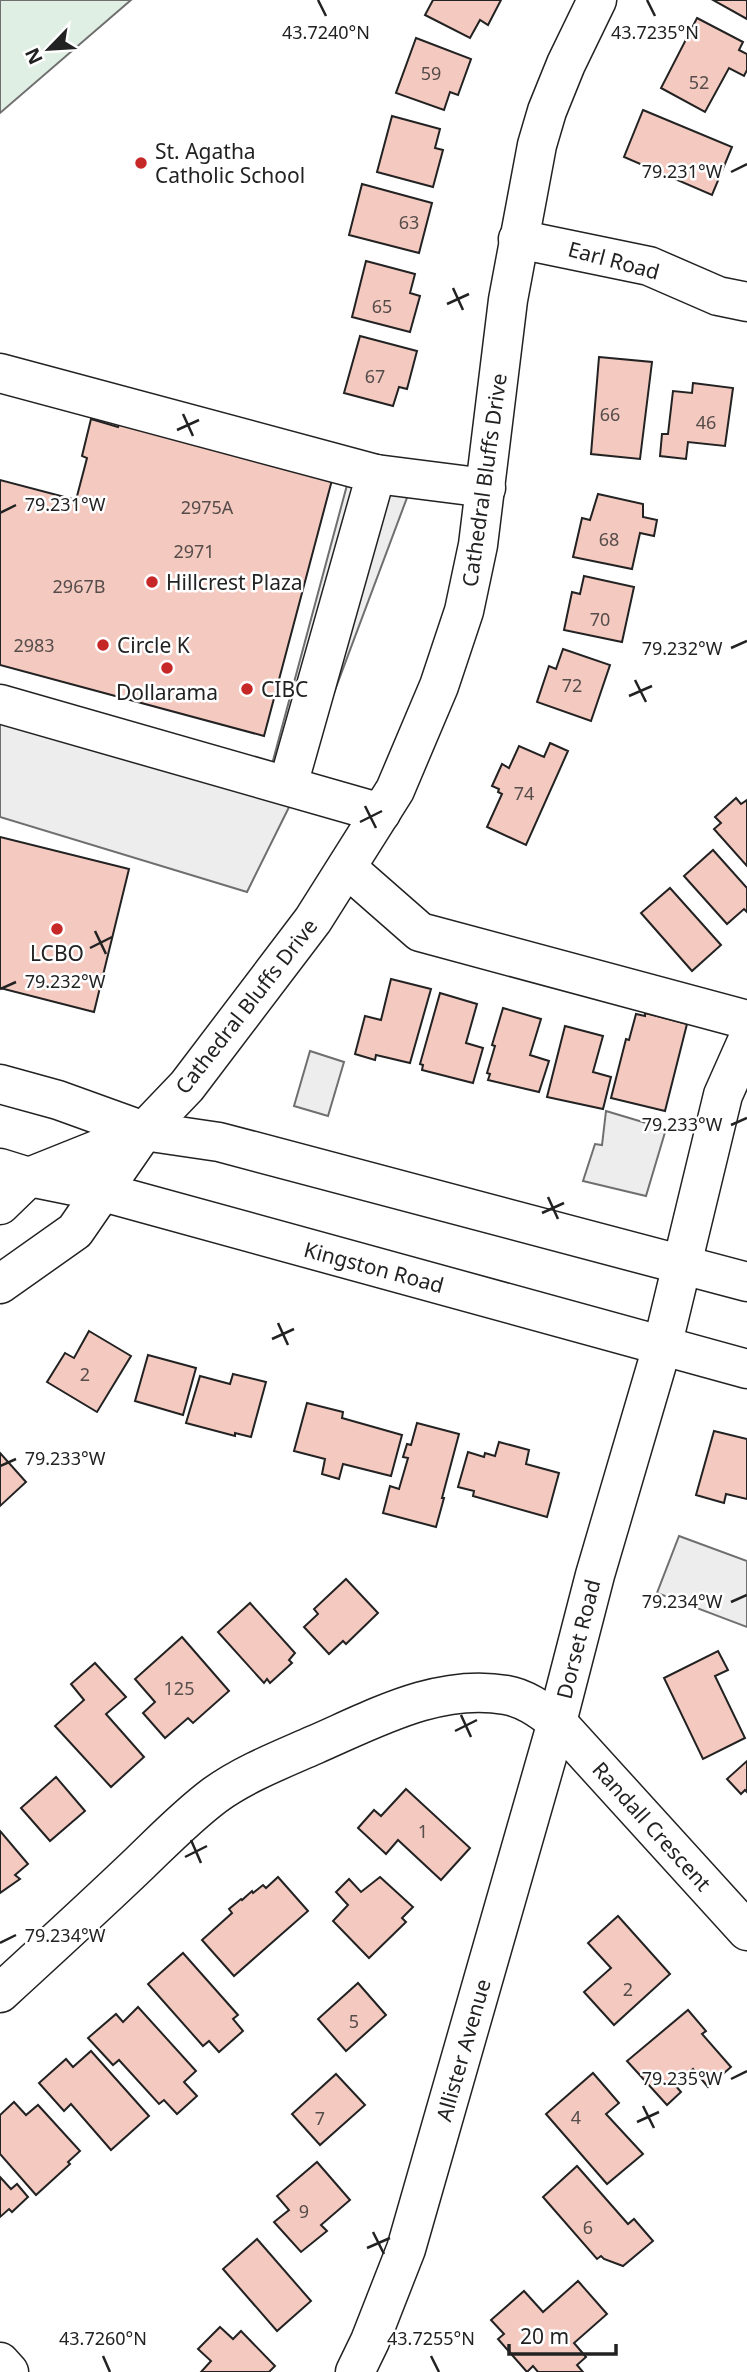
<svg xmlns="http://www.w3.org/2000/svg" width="747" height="2372" font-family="'Noto Sans',sans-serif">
	<rect width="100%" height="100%" fill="#fff"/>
	<path fill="#e0efe3" stroke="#6f6f6f" stroke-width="2" d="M0,0H131L0,113Z"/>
	<g fill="#ededed" stroke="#6f6f6f" stroke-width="2">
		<path d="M354,459L414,479L298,789L247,892L0,817V701L271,768Z"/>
		<path d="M310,1051L344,1062L328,1116L294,1106Z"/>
		<path d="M606,1111L666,1129L646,1196L583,1181L595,1144L602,1145Z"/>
		<path d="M679,1536L747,1561V1627L657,1593Z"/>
	</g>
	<g fill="#f3c9c0" stroke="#222" stroke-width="2">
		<path d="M433,0H501L488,25L480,20L470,38L425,15Z"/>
		<path d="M713,0H747V19Z"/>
		<path d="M697,18L743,42L739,50L747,54V70L744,76L729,68L705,112L661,88Z"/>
		<path d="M416,38L471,59L458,95L450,92L444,110L396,93Z"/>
		<path d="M643,110L732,147L712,195L624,157Z"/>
		<path d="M392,116L440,129L435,148L443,150L433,187L377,172Z"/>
		<path d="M362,184L432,203L419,253L349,235Z"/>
		<path d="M366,261L415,274L410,293L420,296L410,332L352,317Z"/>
		<path d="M360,336L417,351L407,389L399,387L393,406L344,393Z"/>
		<path d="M599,357L652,362L640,459L591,454Z"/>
		<path d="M693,383L733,388L725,446L688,442L686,459L660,456L662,434H668L673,391L692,393Z"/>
		<path d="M121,418L332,480L264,736L0,665V480L76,500L87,458L82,456L91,419L118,427Z"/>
		<path d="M598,494L643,504V517L657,520L654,536L640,533L632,569L573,557L582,518L590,520Z"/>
		<path d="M584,576L634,587L622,642L564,630L572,592L580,594Z"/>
		<path d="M563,649L610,665L591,721L537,702L549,666L556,669Z"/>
		<path d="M550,743L568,751L526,845L487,827L502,794L498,792L499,789L492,786L502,764L509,768L519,746L544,757Z"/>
		<path d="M736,798L741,804L747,800V866L714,829L721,823L715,817Z"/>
		<path d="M0,837L129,869L94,1012L0,988Z"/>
		<path d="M713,850L747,888V912L744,909L727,924L684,876Z"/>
		<path d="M670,888L721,945L692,971L641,913Z"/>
		<path d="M391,979L431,989L410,1063L376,1055L375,1060L355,1054L365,1016L381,1020Z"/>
		<path d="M440,993L477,1004L466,1043L483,1048L473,1083L422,1070L423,1065L420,1064Z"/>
		<path d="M503,1008L541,1019L530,1055L549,1061L539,1092L488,1080L490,1074L487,1073L495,1046L492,1045Z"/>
		<path d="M645,1013L687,1024L665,1111L611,1098L626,1039L629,1040L636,1014L645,1016Z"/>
		<path d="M565,1026L603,1036L593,1072L611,1077L603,1109L547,1097Z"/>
		<path d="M89,1331L131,1356L97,1412L47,1382L65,1353L74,1358Z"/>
		<path d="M148,1355L196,1368L183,1415L135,1401Z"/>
		<path d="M233,1374L266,1382L251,1437L235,1433V1436L186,1423L200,1376L230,1384Z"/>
		<path d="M307,1403L343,1412L342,1418L402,1435L391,1476L343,1464L339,1479L322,1474L325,1459L294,1451Z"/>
		<path d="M417,1423L459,1434L442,1498H444L436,1527L383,1513L390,1486L399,1489L408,1458L403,1457L407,1444L411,1445Z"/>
		<path d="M714,1431L747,1439V1499L726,1494L724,1503L696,1495Z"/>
		<path d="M499,1442L529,1450L526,1464L559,1473L547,1517L473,1496L474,1491L458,1487L468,1452L484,1457L485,1453L495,1456Z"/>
		<path d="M0,1453L26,1482L0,1506Z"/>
		<path d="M346,1579L378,1613L346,1644L343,1641L329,1654L304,1627L318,1614L314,1609Z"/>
		<path d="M250,1603L295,1653L289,1660L292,1663L270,1683L267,1679L264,1683L218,1632Z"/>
		<path d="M182,1637L229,1691L193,1723L188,1718L165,1738L143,1713L155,1702L135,1679Z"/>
		<path d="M718,1651L728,1670L715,1676L745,1738L703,1759L664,1678Z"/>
		<path d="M95,1663L126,1697L106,1714L144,1757L111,1787L55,1726L84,1700L71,1684Z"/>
		<path d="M747,1761V1792L745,1790L741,1794L727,1779Z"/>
		<path d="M56,1777L85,1811L50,1841L21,1808Z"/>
		<path d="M406,1789L470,1848L441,1880L398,1840L386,1854L358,1828L374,1810L381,1816Z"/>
		<path d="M0,1831L28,1864L15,1875L20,1879L0,1893Z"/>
		<path d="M278,1877L308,1911L234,1976L202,1940L232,1913L229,1909L241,1899L242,1900L252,1891L253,1893L263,1885L266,1888Z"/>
		<path d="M380,1877L413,1907L402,1918L406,1922L369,1958L333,1921L348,1905L336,1892L349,1879L361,1892Z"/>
		<path d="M618,1916L670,1974L614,2025L584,1992L611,1968L588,1943Z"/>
		<path d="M183,1953L238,2015L233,2019L243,2031L219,2052L209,2041L203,2046L148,1984Z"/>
		<path d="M358,1983L386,2015L346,2051L318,2019Z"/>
		<path d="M138,2007L196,2071L184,2082L197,2096L177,2114L164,2100L159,2104L119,2060L113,2065L88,2038L116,2014L123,2022Z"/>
		<path d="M688,2010L706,2031L702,2034L731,2067L708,2087L693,2069L675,2085L681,2092L667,2105L627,2061Z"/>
		<path d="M91,2051L149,2116L111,2150L71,2104L64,2111L39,2083L66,2059L73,2067Z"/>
		<path d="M593,2073L619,2103L606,2114L643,2154L607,2184L546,2114Z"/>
		<path d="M336,2074L365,2105L320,2145L292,2114Z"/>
		<path d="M14,2102L26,2115L38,2105L80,2151L68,2162L70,2164L36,2195L0,2154V2115Z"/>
		<path d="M317,2162L350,2200L321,2225L327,2231L301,2252L274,2222L289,2210L277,2196Z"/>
		<path d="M577,2166L628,2224L634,2219L653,2241L623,2266L604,2259L601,2256L597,2259L543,2197Z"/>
		<path d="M0,2177L11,2189L17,2184L28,2197L12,2212L9,2209L0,2217Z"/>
		<path d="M257,2239L311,2301L277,2331L223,2269Z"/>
		<path d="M578,2281L607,2314L574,2343L586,2357L577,2365L583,2372H538L533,2366L527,2372L498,2339L504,2334L491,2320L524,2291L543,2312Z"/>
		<path d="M220,2327L233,2339L241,2331L275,2366L269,2372H201L211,2361L198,2349Z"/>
	</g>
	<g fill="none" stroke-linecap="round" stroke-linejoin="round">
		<defs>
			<g id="minor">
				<path d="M518,239L649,266L718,296L747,302"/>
				<path d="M0,373L376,474L288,785"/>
				<path d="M376,474L486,488"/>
				<path d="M0,704L381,813"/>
				<path d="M347,868L420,932L747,1020"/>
				<path d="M0,1205L29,1177L144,1131"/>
				<path d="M0,1284L75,1231L144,1131L187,1086L313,920L395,790L439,686L464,611L478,545L508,300L537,145L547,111L566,64L597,0"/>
				<path d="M0,1993C47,1950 94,1907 140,1863C165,1839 187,1816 215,1795C244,1774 280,1760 314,1745C374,1719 438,1683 506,1695C525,1698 542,1711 557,1722L747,1931"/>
				<path d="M0,2362L9,2372"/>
				<path d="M355,2372L370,2341L406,2249L557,1722L595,1575L662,1347L723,1095L747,1041"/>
			</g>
			<g id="major">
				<path d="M0,1084L58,1100L144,1131L219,1142L747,1282"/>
				<path d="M0,1168L29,1177L103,1192L747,1369"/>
			</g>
		</defs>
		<use href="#minor" stroke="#222" stroke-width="41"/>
		<use href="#major" stroke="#222" stroke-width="41"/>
		<use href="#minor" stroke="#fff" stroke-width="38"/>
		<use href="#major" stroke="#fff" stroke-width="38"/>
	</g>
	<path fill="none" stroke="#222" stroke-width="2.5" d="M318,0L326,16M647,0L655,16M731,172L747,164M453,288L463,310M447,304L469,294M183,414L193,436M177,430L199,420M0,513L16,505M731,648L747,641M635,680L646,702M629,696L652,686M365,806L376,828M360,822L382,811M95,931L106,954M90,948L112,937M0,989L16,982M731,1125L747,1118M548,1197L558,1219M542,1213L564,1203M278,1323L288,1345M272,1339L294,1329M0,1466L16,1459M731,1602L747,1595M461,1715L471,1737M455,1731L477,1720M191,1840L201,1863M185,1857L207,1846M0,1943L16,1935M731,2079L747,2071M643,2106L654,2128M637,2122L659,2112M373,2232L384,2254M367,2248L390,2238M103,2356L110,2372M431,2356L439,2372"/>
	<g fill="#c62828" stroke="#fff" stroke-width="2.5">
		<circle cx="141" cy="163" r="7"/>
		<circle cx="152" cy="582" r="7"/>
		<circle cx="103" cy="645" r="7"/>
		<circle cx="167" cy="668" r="7"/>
		<circle cx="247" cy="689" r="7"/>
		<circle cx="57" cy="929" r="7"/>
	</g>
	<g text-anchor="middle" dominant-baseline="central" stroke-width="5" stroke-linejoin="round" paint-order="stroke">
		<g font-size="18" fill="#564c4a">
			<text x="431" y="73">59</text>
			<text x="699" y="82">52</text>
			<text x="409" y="222">63</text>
			<text x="382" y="306">65</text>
			<text x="375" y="376">67</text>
			<text x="610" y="414">66</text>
			<text x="706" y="422">46</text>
			<text x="207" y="507">2975A</text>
			<text x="609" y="539">68</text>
			<text x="194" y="551">2971</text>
			<text x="79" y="586">2967B</text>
			<text x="600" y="619">70</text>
			<text x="34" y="645">2983</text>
			<text x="572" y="685">72</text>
			<text x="524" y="793">74</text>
			<text x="85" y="1374">2</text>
			<text x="179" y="1688">125</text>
			<text x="423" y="1831">1</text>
			<text x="628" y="1989">2</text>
			<text x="354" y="2021">5</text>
			<text x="576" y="2117">4</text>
			<text x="320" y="2118">7</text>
			<text x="304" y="2211">9</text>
			<text x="588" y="2227">6</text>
		</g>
		<g font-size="21" fill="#222" stroke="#fff" text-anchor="start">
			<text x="155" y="151">St. Agatha<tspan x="155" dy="24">Catholic School</tspan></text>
			<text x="166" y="582">Hillcrest Plaza</text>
			<text x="117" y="645">Circle K</text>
			<text x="261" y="689">CIBC</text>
			<text x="167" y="692" text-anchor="middle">Dollarama</text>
			<text x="57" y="953" text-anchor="middle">LCBO</text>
		</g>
		<g font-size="21" fill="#222" stroke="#fff">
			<text transform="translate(614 260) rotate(15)">Earl Road</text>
			<text transform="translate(484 480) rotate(-82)">Cathedral Bluffs Drive</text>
			<text transform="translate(246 1006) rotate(-52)">Cathedral Bluffs Drive</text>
			<text transform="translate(374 1267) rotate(15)">Kingston Road</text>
			<text transform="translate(578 1639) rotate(-76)">Dorset Road</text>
			<text transform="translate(652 1826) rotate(48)">Randall Crescent</text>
			<text transform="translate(463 2050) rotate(-74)">Allister Avenue</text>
		</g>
	</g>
	<g font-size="18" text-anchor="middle" fill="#222" stroke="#fff" stroke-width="5" stroke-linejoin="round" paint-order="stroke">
		<text x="326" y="39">43.7240°N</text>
		<text x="655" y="39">43.7235°N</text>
		<text x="682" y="178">79.231°W</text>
		<text x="65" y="511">79.231°W</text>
		<text x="682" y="655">79.232°W</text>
		<text x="65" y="988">79.232°W</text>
		<text x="682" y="1131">79.233°W</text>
		<text x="65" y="1465">79.233°W</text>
		<text x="682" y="1608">79.234°W</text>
		<text x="65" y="1942">79.234°W</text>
		<text x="682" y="2085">79.235°W</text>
		<text x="103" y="2345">43.7260°N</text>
		<text x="431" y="2345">43.7255°N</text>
	</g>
	<g transform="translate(49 49) rotate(245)" stroke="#ffffff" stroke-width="5" paint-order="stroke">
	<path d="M0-5L12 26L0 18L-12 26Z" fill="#222222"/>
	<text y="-10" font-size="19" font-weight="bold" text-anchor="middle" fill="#222222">N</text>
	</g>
	<path d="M509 2344v10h107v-10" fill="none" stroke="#222222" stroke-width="3.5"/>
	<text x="520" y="2344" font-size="21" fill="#222222" stroke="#ffffff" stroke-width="5" paint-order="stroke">20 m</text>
</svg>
